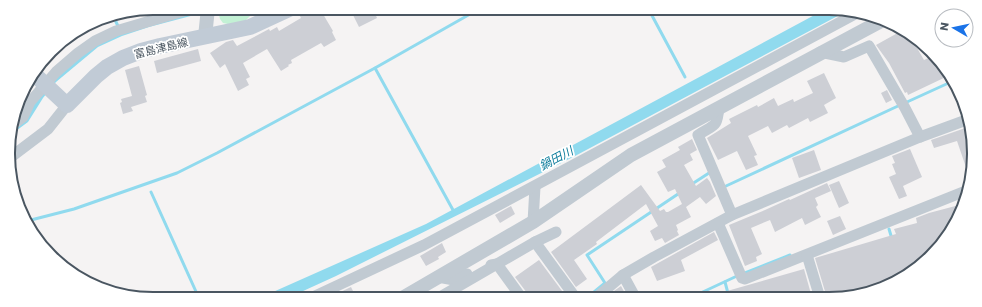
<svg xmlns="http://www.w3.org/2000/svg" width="982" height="307" font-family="Poppins,'Noto Sans JP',sans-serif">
	<rect width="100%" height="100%" fill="#f5f3f3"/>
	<path fill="#c3f1d5" d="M224,8H274L261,10L251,15L242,24L233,25L223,23L220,19L218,11Z"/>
	<g fill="#90daee">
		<path d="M208,8H224L213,13H202L149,27L122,36L98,47L56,82L43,98L28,122L9,136L11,130L54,80L96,44L149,23Z"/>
		<path d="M822,11H847L575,156L336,276L290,297L264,296L426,224Z"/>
	</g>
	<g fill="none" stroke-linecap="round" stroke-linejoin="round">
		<g stroke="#90daee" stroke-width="3">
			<path d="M649,10L685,77"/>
			<path d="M116,15V22L118,26"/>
			<path d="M375,68L453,210"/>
			<path d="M907,102L953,81"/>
			<path d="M692,184L709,173"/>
			<path d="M726,186L898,106"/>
			<path d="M151,192L198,296"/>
			<path d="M27,221L74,209L177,173L217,153L375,68L479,9"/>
			<path d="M889,229L892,239"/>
			<path d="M745,273L790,255"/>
			<path d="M725,282L729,297"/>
			<path d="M588,297L605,283L587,255L681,192"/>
			<path d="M692,297L737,276"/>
		</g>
	</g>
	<g fill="#cdcfd5">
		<path d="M303,9H320L333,31L332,32L336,40L324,47L321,43L291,60L292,63L288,65L289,66L281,71L267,49L243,63L250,77L246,79L249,85L238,91L225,64L220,68L210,53L226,42L233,40L237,46L269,29L270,31L277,27L279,31L301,18L298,12Z"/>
		<path d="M350,9H373L377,18L359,27Z"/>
		<path d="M903,30L910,33L916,40L913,41L924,60L933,56L950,75L908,95L907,92L905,93L889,63L876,45Z"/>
		<path d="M198,49L201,61L157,73L154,61Z"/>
		<path d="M139,66L147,95L145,96L147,102L131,107L133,111L123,114L120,103L122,102L121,99L132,96L125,70Z"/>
		<path d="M824,73L836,98L824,105L828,113L810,122L808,118L789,128L787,125L772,133L768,126L748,136L757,155L754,156L758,165L746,170L737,151L718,160L707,138L731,123L729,119L757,105L758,107L774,98L778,106L793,99L794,102L813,93L807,81Z"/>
		<path d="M887,90L892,100L886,103L881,93Z"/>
		<path d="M971,126V178L970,179L957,141L934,148L931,140Z"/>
		<path d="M692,139L697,150L690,154L693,160L684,165L696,186L707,178L710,182L716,196L706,204L700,197L686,207L691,217L676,225L678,230L677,231L679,235L665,243L662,238L655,241L650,231L658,226L646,204L596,242L597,244L574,260L587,279L576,287L551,252L641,185L660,211L664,209L666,212H668L682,204L675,189L668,192L657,172L666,167L662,160L680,150L678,147Z"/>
		<path d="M910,149L922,177L903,186L907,196L899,199L889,177L896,174L892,164L895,163L892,156Z"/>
		<path d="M814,150L821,170L799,178L792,158Z"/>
		<path d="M839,181L849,203L839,208L829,185Z"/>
		<path d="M827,183L831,191L815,198L818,205L816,207L821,217L805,225L802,218L775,232L770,220L751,228L762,254L756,257L757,261L745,266L729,225L765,210L789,199L790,200Z"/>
		<path d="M963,204L955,226L931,257L893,284L848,298H827L815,258L896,234L894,229L917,223L916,218L929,213Z"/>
		<path d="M511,206L515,214L500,223L495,215Z"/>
		<path d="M840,216L846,229L833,235L827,221Z"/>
		<path d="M714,232L718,240L681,260L685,271L657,281L651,267Z"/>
		<path d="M442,243L446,252L438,257L439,259L426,266L420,256Z"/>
		<path d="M539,260L565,295L562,297H551L547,292L541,297H528L527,293L515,277Z"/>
		<path d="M804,269L811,294L797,298L713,297V295Z"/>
		<path d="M621,286L627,297H610L616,294L614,291Z"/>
		<path d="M351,287L356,297H330Z"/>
	</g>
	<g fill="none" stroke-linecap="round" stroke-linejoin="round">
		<g stroke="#c1cad2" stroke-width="11">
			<path d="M820,52L844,57L869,46L905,108L920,137"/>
			<path d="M719,107C717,128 715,124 698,135L732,215"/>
			<path d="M12,125L23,117L30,102L56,72L78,53L95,41L116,31L194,8"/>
			<path d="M11,157L48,129L67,105"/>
			<path d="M533,222L535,187"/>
			<path d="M718,223L742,278L745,279L968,190"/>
			<path d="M535,242L575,297"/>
			<path d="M807,255L820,298"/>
			<path d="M491,265L497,264L521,297"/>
			<path d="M623,275L635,297"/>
			<path d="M438,277L454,280L467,274"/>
			<path d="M313,297L424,245L859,12"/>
			<path d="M440,297L535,242L556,232"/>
			<path d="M597,297L623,275L654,257L732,215L920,137L969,119"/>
		</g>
		<g stroke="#c1cad2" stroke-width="14">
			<path d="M205,37L208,8"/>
			<path d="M404,297L533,222L631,155L881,21"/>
		</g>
		<path stroke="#c1cbd6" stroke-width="16" d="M34,74L67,105L96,76L107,67L123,58L141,51L160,46L250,27L289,9"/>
	</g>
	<g text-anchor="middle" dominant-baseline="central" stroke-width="3.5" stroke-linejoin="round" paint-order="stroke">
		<g font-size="11" fill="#4a5661" stroke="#fff">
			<text transform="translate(161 48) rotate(-14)">富島津島線</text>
		</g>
		<g font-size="12" font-style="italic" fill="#0c7c9b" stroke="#fff">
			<text transform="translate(556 158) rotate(-28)">鍋田川</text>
		</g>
	</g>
	<path d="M0 0H982V307H0ZM153 15H829A138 138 0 0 1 967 153V154A138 138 0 0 1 829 292H153A138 138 0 0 1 15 154V153A138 138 0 0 1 153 15Z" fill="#fff" fill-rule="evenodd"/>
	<path fill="none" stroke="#4a5661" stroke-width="2" d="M153 15H829A138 138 0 0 1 967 153V154A138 138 0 0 1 829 292H153A138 138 0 0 1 15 154V153A138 138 0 0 1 153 15Z"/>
	<g transform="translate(954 28) rotate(279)"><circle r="19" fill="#ffffff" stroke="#b7bbc0"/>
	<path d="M0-3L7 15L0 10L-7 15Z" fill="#1a73e8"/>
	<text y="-6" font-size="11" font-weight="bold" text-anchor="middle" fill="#4a5661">N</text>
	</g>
</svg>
